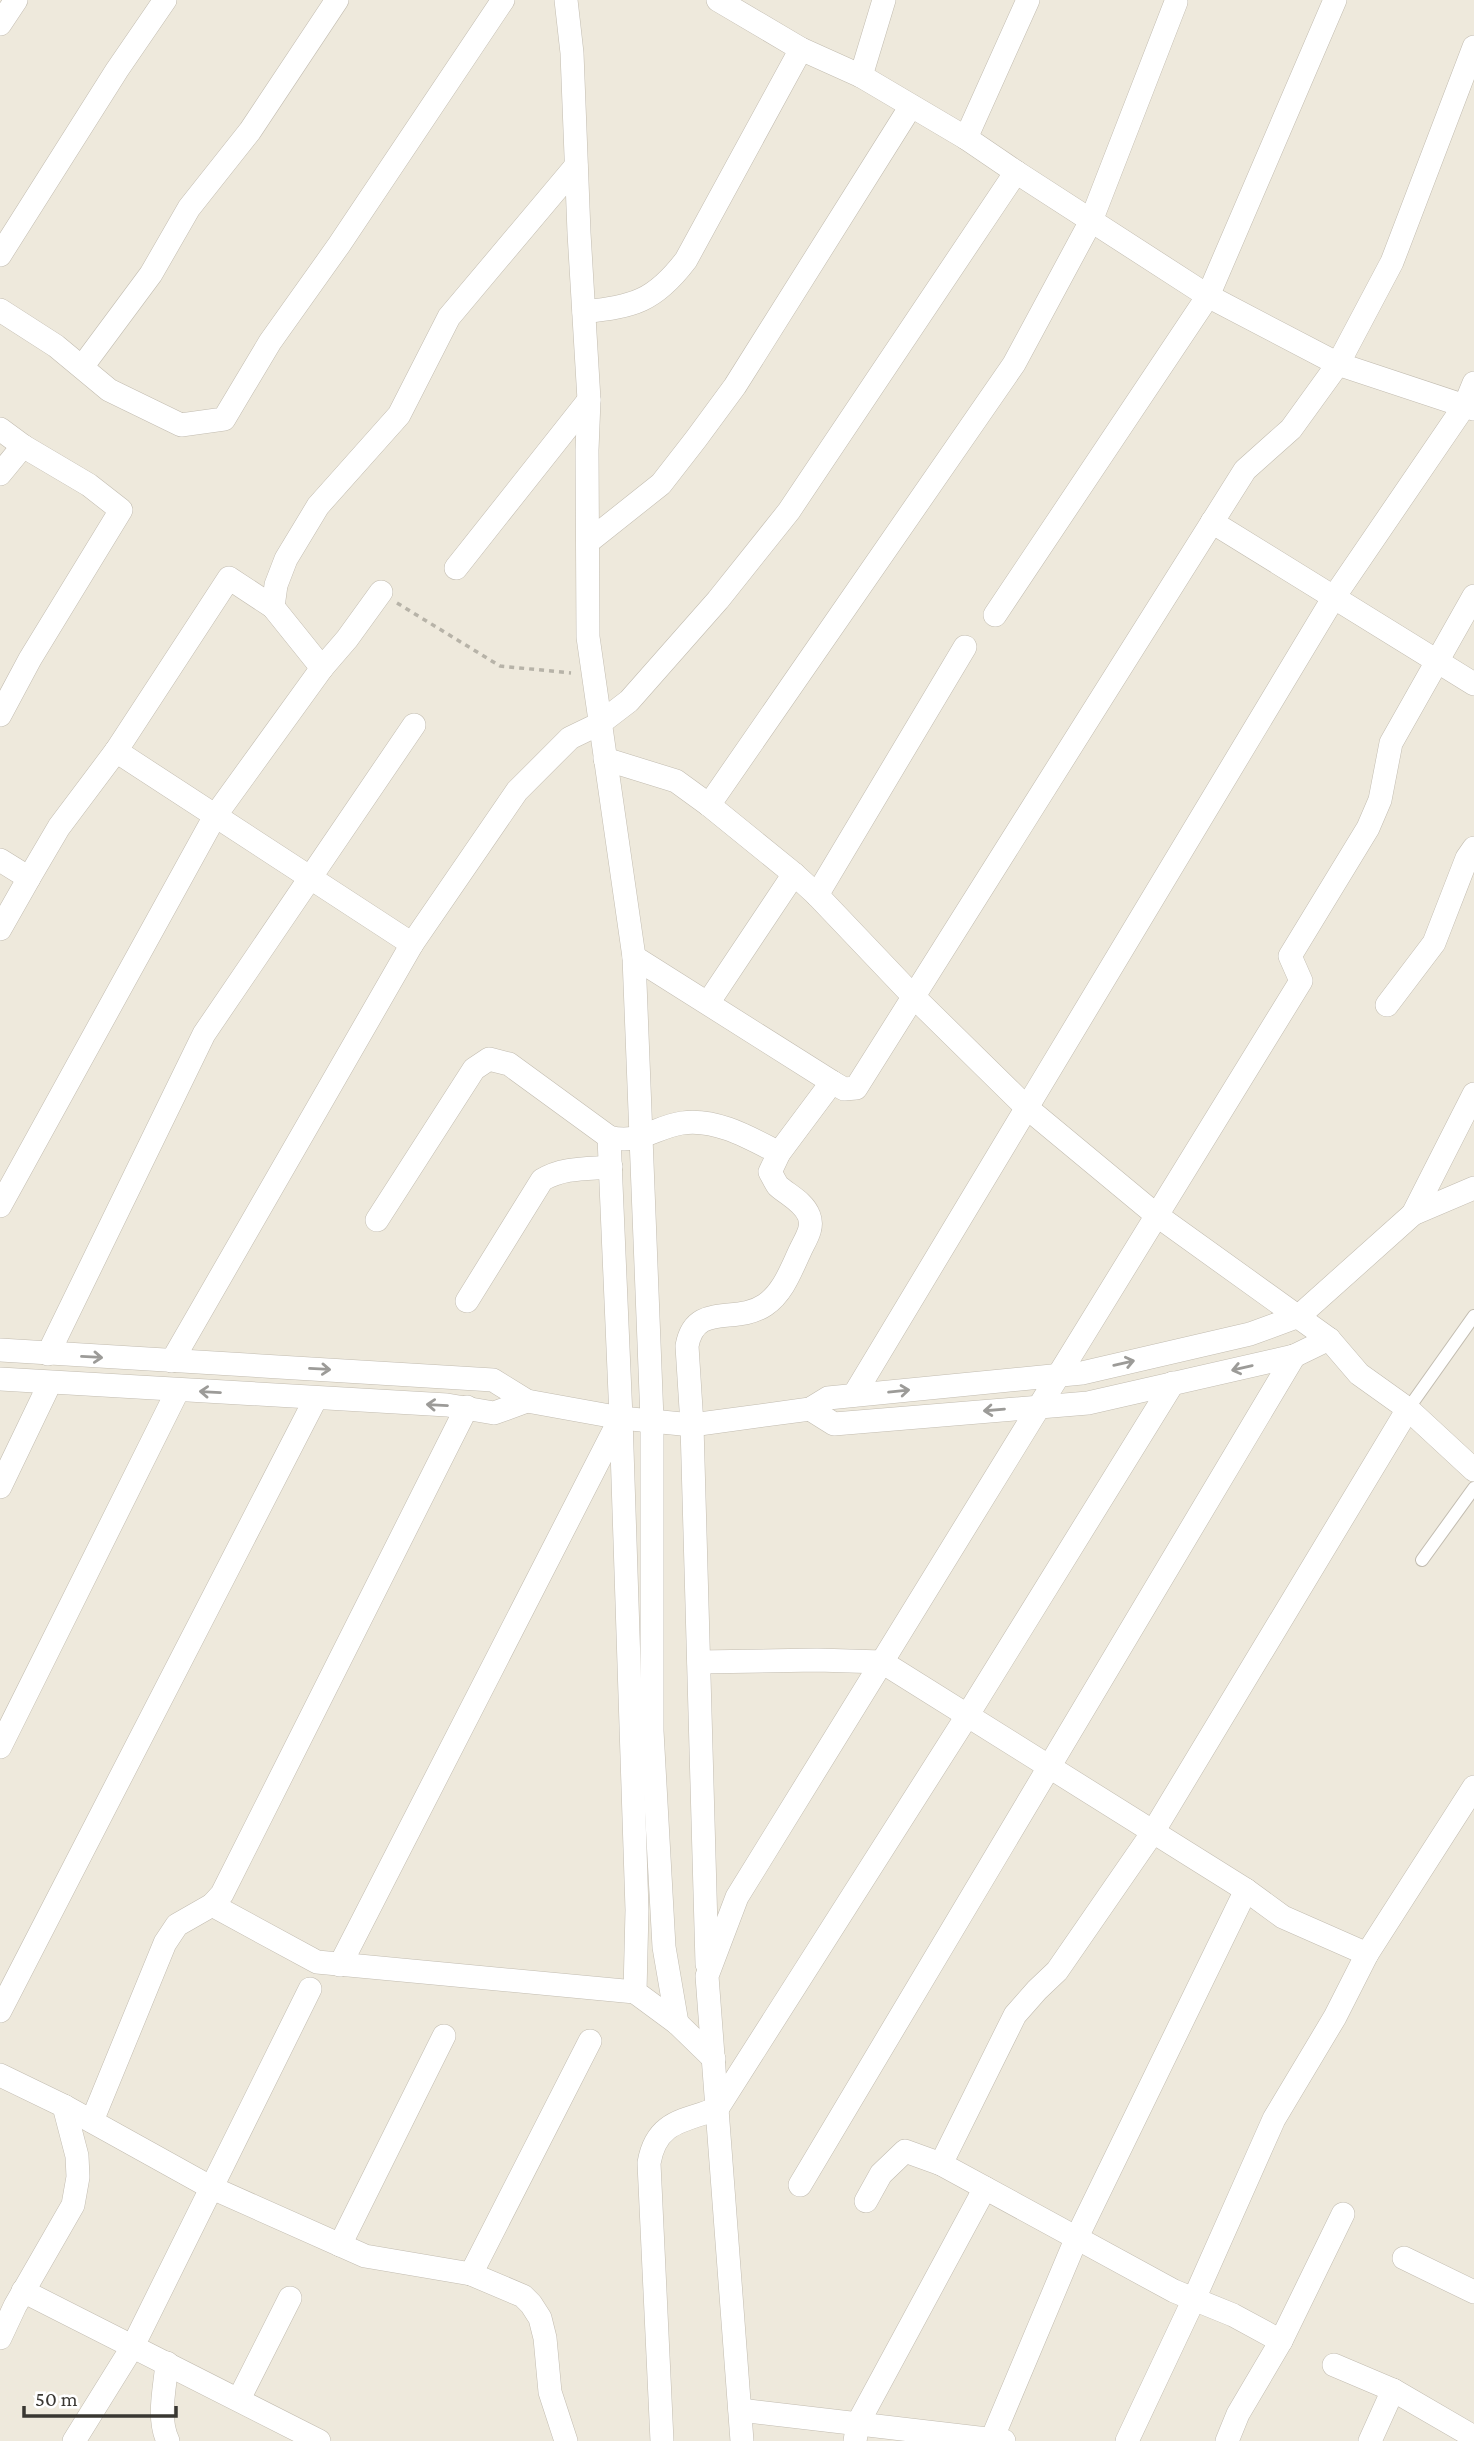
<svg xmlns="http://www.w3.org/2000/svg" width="1474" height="2441" font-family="'Crimson Pro',serif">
	<rect width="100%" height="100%" fill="#eee9dc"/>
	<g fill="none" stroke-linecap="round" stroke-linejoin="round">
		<defs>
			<g id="lane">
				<path d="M1408,1409L1474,1316"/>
				<path d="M1422,1560L1474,1488"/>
			</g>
			<g id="street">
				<path d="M566,0L572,53L579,233L589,400L587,450L588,637L634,957L652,1420V1731L664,1947L677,2023"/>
				<path d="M0,24L16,0"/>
				<path d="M861,76L884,0"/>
				<path d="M966,138L1028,0"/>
				<path d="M1016,172L1208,296L1338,364L1474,409"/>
				<path d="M0,255L117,70L165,0"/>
				<path d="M0,310L56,346L109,390L181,425L224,419L270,342L339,245L503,0"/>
				<path d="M584,312C634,306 654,302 686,260L801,49"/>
				<path d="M82,367L151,274L189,208L250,131L337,0"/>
				<path d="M0,429L23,446"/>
				<path d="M0,474L23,446L89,485L121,510L30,659L0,715"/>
				<path d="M1212,522L1474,684"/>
				<path d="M588,542L661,484L696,439L735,386L911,106"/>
				<path d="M456,568L589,400"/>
				<path d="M273,607L276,585L286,559L318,506L399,415L449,317L576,166"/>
				<path d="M995,615L1208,296L1335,0"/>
				<path d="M116,751L412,944L517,791L570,738L599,724L629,701L718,600L789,511L1016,172L966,138L861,76L801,49L718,0"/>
				<path d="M605,759L676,781L709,805L794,874L817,895L914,997L1026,1107L1155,1214L1329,1339L1359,1374L1408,1409L1474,1470"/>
				<path d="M709,805L1014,364L1091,221L1176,2"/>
				<path d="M0,860L29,878L59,827L116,751L229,578L273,607L322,668L347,639L381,592"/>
				<path d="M817,895L965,647"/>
				<path d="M0,929L29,878"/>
				<path d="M634,957L832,1082L844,1089L856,1088L1245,470L1291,429L1338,364L1392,262L1474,47"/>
				<path d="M708,1003L794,874"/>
				<path d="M1387,1005L1434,943L1467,858L1474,848"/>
				<path d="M609,1137L621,1418L637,1910L635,1992L677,2023L714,2059"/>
				<path d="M0,1206L215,816L322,668"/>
				<path d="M1413,1214L1474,1094"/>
				<path d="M377,1220L474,1069L489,1059L509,1064L609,1137C639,1145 655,1127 682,1123C716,1118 750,1138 779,1153"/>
				<path d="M467,1301L542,1180C563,1167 588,1169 611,1167"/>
				<path d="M0,1350L493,1380L527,1401L621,1418L692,1425L810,1409L828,1398L1082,1373L1250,1334L1299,1316L1413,1214L1474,1188"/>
				<path d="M48,1354L204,1034L414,725"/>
				<path d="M172,1361L412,944"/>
				<path d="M0,1379L447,1405L494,1413L527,1401"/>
				<path d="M854,1395L1334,597L1465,405L1474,383"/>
				<path d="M810,1409L834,1424L1088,1403L1294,1356L1329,1339"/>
				<path d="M0,1487L50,1383"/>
				<path d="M699,1662L817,1660L882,1662C1022,1435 1160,1207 1301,981L1290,956L1368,828L1380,800L1391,743L1474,596"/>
				<path d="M0,1747L178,1390"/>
				<path d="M212,1905L317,1962L635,1992"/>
				<path d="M707,1964L692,1425L687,1346C695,1301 736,1325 765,1305C783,1293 791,1270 800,1251C805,1240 814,1228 809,1216C804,1202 788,1195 778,1186C775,1182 773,1177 770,1172L779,1153L832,1082"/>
				<path d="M340,1965L620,1419"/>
				<path d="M0,2011L316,1398"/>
				<path d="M0,2075L64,2106L210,2187L365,2256L471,2274L523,2296L531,2304L540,2318L545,2338L550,2392L566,2441"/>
				<path d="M92,2121L165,1943L177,1925L212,1905L222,1894L467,1407"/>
				<path d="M941,2164L1015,2015L1037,1990L1057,1971L1153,1832L1408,1409"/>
				<path d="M800,2185L1294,1356"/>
				<path d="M866,2201L881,2174L905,2151L941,2164L1174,2291L1233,2315L1281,2341L1238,2414L1227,2441"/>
				<path d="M340,2245L444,2036"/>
				<path d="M1404,2258L1474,2292"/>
				<path d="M471,2274L590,2041"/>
				<path d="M23,2291L319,2441"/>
				<path d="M0,2338L15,2306L73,2205L78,2177L77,2156L64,2106"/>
				<path d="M1281,2341L1343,2214"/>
				<path d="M167,2363C165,2388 157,2418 168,2441"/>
				<path d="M1334,2365L1393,2390L1474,2437"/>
				<path d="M239,2399L290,2298"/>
				<path d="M740,2410L1004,2441"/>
				<path d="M992,2439L1077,2237L1246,1890"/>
				<path d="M74,2441L133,2346L310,1989"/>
				<path d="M662,2441L649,2163C656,2122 682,2121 717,2109L967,1716L1173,1383"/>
				<path d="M742,2441L707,1976L737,1897L882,1662L1246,1890L1283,1917L1367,1954"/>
				<path d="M855,2441L858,2423L985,2188"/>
				<path d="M1127,2441L1194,2299L1274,2119L1335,2017L1367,1954L1474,1787"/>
				<path d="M1370,2441L1393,2390"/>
			</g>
		</defs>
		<use href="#lane" stroke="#c2bcb0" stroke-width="14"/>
		<use href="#street" stroke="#c2bcb0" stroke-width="24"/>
		<path stroke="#b7b3a8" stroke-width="3.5" stroke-dasharray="5 5" stroke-linecap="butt" d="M397,603L500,666L571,673"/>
		<use href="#lane" stroke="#fff" stroke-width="12"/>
		<use href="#street" stroke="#fff" stroke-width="23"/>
	</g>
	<defs><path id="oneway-shaft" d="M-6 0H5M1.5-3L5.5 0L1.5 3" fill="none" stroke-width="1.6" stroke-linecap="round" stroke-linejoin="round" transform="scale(1.75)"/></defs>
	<g stroke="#9c9b98">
		<use href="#oneway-shaft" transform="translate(92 1357) rotate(3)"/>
		<use href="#oneway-shaft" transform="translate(1124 1363) rotate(-13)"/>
		<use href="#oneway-shaft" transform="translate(1242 1368) rotate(167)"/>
		<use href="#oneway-shaft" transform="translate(320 1369) rotate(3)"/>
		<use href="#oneway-shaft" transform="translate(899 1391) rotate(-6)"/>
		<use href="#oneway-shaft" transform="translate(210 1392) rotate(-177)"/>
		<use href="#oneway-shaft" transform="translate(437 1405) rotate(-177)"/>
		<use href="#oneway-shaft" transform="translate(994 1410) rotate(175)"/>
	</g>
	<path d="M24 2406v10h152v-10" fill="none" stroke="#393732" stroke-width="3.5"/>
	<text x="35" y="2406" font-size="21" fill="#393732" stroke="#ffffff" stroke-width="5" paint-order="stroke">50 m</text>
</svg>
